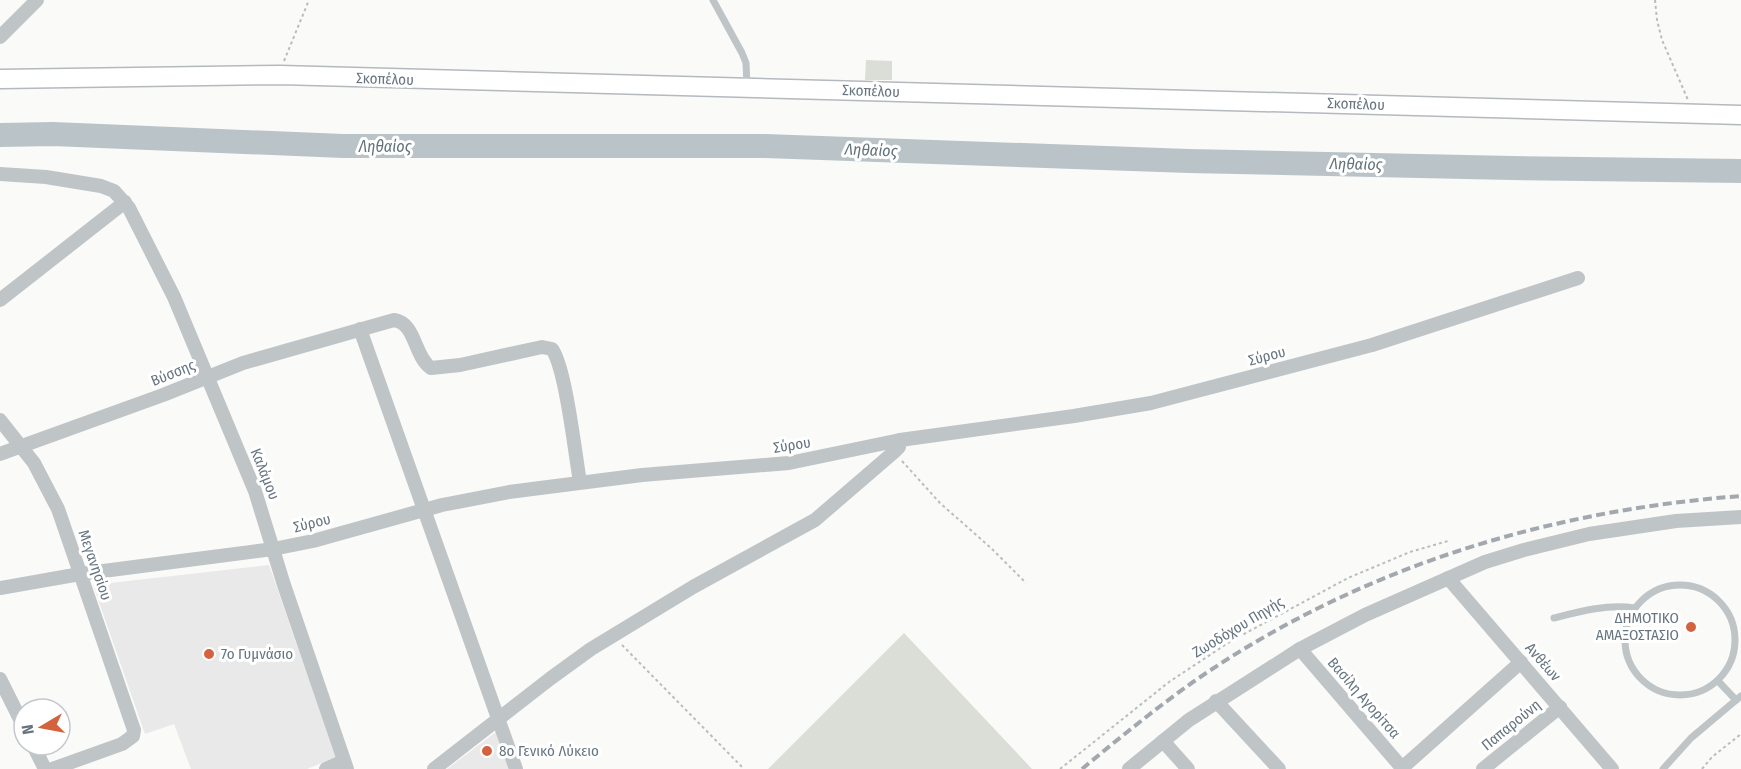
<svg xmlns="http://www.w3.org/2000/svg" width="1741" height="769" font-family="'Fira Sans Condensed',sans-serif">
	<rect width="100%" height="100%" fill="#fafaf8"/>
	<g fill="#e8e9e8">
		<path d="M269,565L336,757L307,769H191L174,724L145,734L93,585Z"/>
		<path d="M496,732L509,769H447Z"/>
	</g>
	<g fill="#daded7">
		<path d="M866,60L892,61V80H865Z"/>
		<path d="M904,633L1032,769H768Z"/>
	</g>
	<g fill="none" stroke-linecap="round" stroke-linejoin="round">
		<path stroke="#bac4c8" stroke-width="24" d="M0,135L53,134L343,146H765L1189,161L1512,168L1741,171"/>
		<defs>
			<path id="secondary" d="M0,79L280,75L1741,115"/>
		</defs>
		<use href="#secondary" stroke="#b4b9be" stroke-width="21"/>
		<g stroke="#babdc0" stroke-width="2" stroke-dasharray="3 3" stroke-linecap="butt">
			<path d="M1655,0L1657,20L1662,40L1688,100"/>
			<path d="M284,61L309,0"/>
			<path d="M902,461L940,503L991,548L1026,583"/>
			<path d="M622,645L744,769"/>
			<path d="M1060,769L1169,682L1231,641L1348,578L1410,552L1448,541"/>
			<path d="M1702,769L1712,757L1741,734"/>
		</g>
		<g stroke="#bfc4c7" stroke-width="7">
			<path d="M713,0L742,53L746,63L747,87"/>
			<circle cx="1680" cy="640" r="55"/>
			<path d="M1554,618C1581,611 1607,604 1635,608"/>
			<path d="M1718,681L1736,700"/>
			<path d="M1663,769L1691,738L1741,696"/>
		</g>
		<g stroke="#bfc4c7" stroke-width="14">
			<path d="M0,37L37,0"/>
			<path d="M0,174L46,177L101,186L114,191L129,208L174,297L255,491L284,585L347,769"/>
			<path d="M0,300L125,202"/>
			<path d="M360,329L516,769"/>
			<path d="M0,420L34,463L58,509L134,730L133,736L122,744L52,769"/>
			<path d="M0,454L163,395L243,363L394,320C416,323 414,357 431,368L460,365L542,347L552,349C566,369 575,454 580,482"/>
			<path d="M1448,578L1612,769"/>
			<path d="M0,588L80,574L273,549L313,541L442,505L509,492L642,475L789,463L900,440L1074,416L1151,403L1372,345L1578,278"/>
			<path d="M1300,649L1403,769"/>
			<path d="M0,679L24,727"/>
			<path d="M1216,701L1279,769"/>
			<path d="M1163,741L1188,769"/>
			<path d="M33,745L45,769"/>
			<path d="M1402,768L1521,662"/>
			<path d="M326,769L344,761"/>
			<path d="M434,769L551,678L591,649L693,587L815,520L894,452L899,447L900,440"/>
			<path d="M1129,769L1189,720L1300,649L1365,615L1485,562L1524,550L1589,534L1676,521L1741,517"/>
			<path d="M1483,769L1560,707"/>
		</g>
		<use href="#secondary" stroke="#fff" stroke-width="18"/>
		<path stroke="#a2a8ad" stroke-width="4" stroke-dasharray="9 4.5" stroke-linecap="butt" d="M1082,769C1118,739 1155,709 1193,682C1356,569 1544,511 1741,496"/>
	</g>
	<g fill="#d4623e" stroke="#fff" stroke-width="2">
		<circle cx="1691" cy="627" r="6"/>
		<circle cx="209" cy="654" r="6"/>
		<circle cx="487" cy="751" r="6"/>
	</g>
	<g text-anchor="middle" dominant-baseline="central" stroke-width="6" stroke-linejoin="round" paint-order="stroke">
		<g font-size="15" fill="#677580" stroke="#fff">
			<text transform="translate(385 79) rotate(2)">Σκοπέλου</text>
			<text transform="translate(871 91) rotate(2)">Σκοπέλου</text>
			<text transform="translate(1356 104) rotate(2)">Σκοπέλου</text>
			<text transform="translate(1267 356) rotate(-15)">Σύρου</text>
			<text transform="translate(173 373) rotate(-22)">Βύσσης</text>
			<text transform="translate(792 445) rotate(-9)">Σύρου</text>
			<text transform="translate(265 474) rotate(68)">Καλάμου</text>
			<text transform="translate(312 523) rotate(-14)">Σύρου</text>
			<text transform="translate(95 565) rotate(71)">Μεγανησίου</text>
			<text transform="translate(1238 627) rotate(-31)">Ζωοδόχου Πηγής</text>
			<text transform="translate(1543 662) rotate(49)">Ανθέων</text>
			<text transform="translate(1364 698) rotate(49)">Βασίλη Αγορίτσα</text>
			<text transform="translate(1511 725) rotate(-39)">Παπαρούνη</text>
		</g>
		<g font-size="15" fill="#677580" stroke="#fff" text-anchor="start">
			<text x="1679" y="618" text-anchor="end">ΔΗΜΟΤΙΚΟ<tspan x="1679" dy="17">ΑΜΑΞΟΣΤΑΣΙΟ</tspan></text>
			<text x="221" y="654">7ο Γυμνάσιο</text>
			<text x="499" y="751">8ο Γενικό Λύκειο</text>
		</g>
		<g font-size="16" font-style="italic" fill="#627379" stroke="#fff">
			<text x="385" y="146">Ληθαίος</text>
			<text transform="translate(871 150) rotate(2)">Ληθαίος</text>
			<text transform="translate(1356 164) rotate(1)">Ληθαίος</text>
		</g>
	</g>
	<g transform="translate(42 727) rotate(260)"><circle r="28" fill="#ffffff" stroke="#c2c8cc" stroke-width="1.5"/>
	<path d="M0-4.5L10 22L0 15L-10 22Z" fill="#d4623e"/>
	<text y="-9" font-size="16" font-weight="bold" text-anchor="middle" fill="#677580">N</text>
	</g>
</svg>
